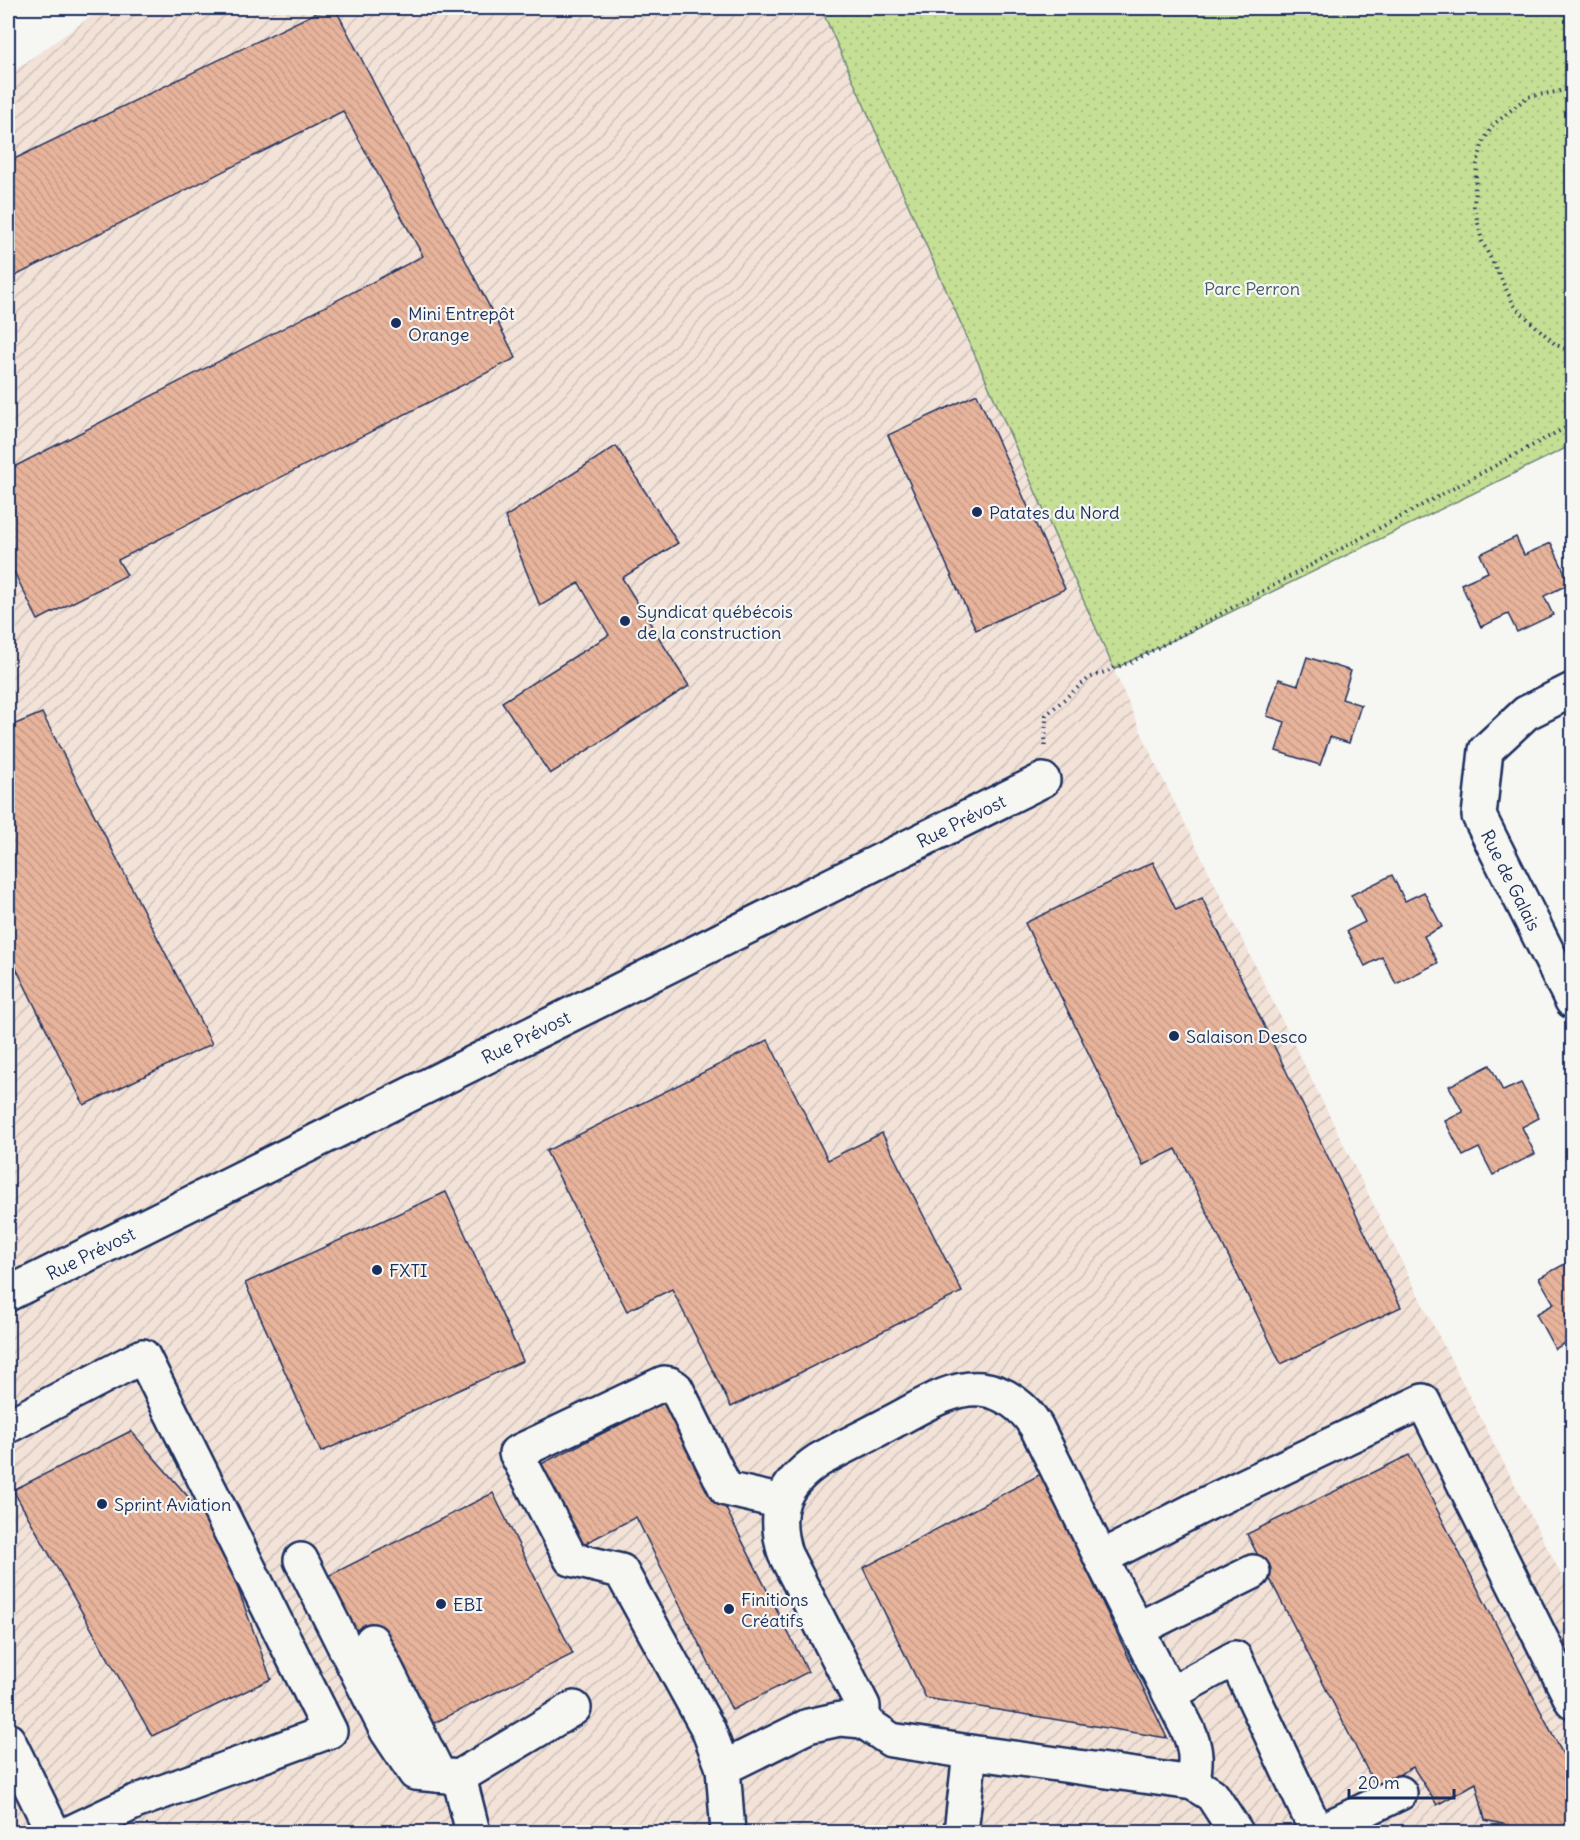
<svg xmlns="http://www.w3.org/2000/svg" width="1580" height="1840" font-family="Delius,sans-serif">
	<defs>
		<pattern id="industrial-furrows" width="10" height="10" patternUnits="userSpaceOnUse" patternTransform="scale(1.5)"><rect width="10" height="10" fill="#f2e2d8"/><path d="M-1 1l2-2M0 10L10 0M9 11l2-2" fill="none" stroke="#cfc2bc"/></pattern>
		<pattern id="park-dots" width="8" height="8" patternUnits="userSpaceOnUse" patternTransform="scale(1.5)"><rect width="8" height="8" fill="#c5df95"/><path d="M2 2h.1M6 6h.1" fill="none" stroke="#a9c083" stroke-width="1.8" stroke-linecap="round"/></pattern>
		<pattern id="building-back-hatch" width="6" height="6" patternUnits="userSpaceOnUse" patternTransform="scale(1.5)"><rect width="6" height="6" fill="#e7b39b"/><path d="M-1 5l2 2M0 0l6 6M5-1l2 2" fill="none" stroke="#c69a88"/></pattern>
	</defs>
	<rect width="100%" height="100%" fill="#f6f6f2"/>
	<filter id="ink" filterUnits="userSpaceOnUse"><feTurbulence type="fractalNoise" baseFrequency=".0167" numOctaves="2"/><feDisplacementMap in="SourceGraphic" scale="12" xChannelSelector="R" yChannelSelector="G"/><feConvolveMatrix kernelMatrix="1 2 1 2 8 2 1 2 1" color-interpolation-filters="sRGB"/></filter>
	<g filter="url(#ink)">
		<path fill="url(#industrial-furrows)" d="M103,8H821L1154,761L1428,1315L1572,1596V1832H8V75Z"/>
		<path fill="url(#park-dots)" stroke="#70877a" stroke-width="1.5" d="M821,8H1572V445L1114,669Z"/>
		<g fill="url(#building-back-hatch)" stroke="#1b2f5e" stroke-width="1.5">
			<path d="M326,8H335L516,358L118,560L127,575L38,620L8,560V470L423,256L343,111L15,276L8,288V162Z"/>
			<path d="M977,394L1065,589L976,630L888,435Z"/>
			<path d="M616,446L678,543L622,578L689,686L550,774L502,702L609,635L579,583L540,606L505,517Z"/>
			<path d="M1516,537L1524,555L1551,543L1570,584L1544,596L1553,615L1517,632L1508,614L1481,627L1461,584L1488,572L1480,554Z"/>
			<path d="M1307,657L1351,671L1342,699L1361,705L1349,743L1330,737L1320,765L1276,751L1285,722L1267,716L1279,679L1298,685Z"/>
			<path d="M42,713L212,1044L84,1105L8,952V727Z"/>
			<path d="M1153,862L1176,910L1202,898L1401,1307L1281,1364L1176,1149L1143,1165L1025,923Z"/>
			<path d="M1392,875L1405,901L1424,892L1442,927L1424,936L1438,963L1396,984L1382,957L1365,966L1347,931L1365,922L1351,895Z"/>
			<path d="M768,1040L828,1160L882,1133L962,1292L731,1407L672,1289L627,1311L546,1151Z"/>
			<path d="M1490,1065L1503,1091L1521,1083L1539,1118L1522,1127L1535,1154L1493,1175L1479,1148L1463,1156L1445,1121L1463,1112L1449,1086Z"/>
			<path d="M446,1192L523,1361L321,1452L245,1283Z"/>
			<path d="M1572,1260V1339L1555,1349L1536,1314L1554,1304L1539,1278Z"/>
			<path d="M671,1399L808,1672L732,1710L636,1517L580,1546L539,1465Z"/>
			<path d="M131,1431L216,1529L271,1679L152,1736L13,1490Z"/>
			<path d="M1409,1455L1572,1772V1832H1539L1485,1820L1476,1783L1437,1805L1413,1767L1376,1787L1247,1534Z"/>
			<path d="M1041,1474L1167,1738L926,1698L863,1568Z"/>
			<path d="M493,1493L573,1654L428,1726L354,1642L322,1579Z"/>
		</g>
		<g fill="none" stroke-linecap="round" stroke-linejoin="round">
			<defs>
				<g id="minor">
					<path id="s1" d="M1572,690L1526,713L1486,750L1479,816L1572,1001"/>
					<path id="s2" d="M8,1294L1043,780"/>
					<path d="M8,1426L143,1356L330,1731L135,1802L72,1832"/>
					<path d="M301,1560L387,1731L415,1773L459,1777"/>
					<path d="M1138,1629L1253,1572"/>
					<path d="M372,1641L439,1775"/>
					<path d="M1170,1694L1235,1658L1317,1832"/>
					<path d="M863,1721V1706L785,1554C772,1510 782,1485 819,1460C843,1447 868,1435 892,1422C918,1409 950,1386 981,1389C1004,1391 1025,1408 1036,1426L1101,1558"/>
					<path d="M8,1740L53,1832"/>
					<path d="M723,1768L708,1729L621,1571L571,1559L516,1453L664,1383L670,1384L676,1388L726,1489L782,1502"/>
					<path d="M1193,1783C1196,1761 1197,1750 1188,1730L1101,1558L1204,1505L1423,1401L1572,1701"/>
					<path d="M473,1832L459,1777L574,1708"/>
					<path d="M728,1832L723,1768L808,1726L840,1719L863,1721L891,1740L970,1752"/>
					<path d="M961,1832L970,1752L1193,1783L1212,1795L1236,1832"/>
					<path d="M1319,1832L1400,1793"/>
				</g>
			</defs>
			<use href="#minor" stroke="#1b2f5e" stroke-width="38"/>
			<g stroke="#1b2f5e" stroke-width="4" stroke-dasharray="1.5 4.5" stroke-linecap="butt">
				<path d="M1572,89L1527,97L1493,125L1483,142L1477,164L1474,206L1482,241L1515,307L1556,345L1572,351"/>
				<path d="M1045,746L1046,715L1089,678L1133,661L1565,428L1572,408"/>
			</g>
			<use href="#minor" stroke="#f6f6f2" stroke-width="33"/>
		</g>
	</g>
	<g fill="#1b2f5e" stroke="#f6f6f2" stroke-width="2">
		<circle cx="396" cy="323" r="6"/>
		<circle cx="977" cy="512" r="6"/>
		<circle cx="625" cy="621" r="6"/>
		<circle cx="1174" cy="1036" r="6"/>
		<circle cx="377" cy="1270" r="6"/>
		<circle cx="102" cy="1504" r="6"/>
		<circle cx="441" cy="1604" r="6"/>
		<circle cx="729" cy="1609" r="6"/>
	</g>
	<g text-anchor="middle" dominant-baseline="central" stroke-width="4.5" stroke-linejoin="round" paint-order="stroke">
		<g font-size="18" fill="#465b6c" stroke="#f6f6f2">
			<text x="1252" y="288">Parc Perron</text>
		</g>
		<g font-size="18" fill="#1b2f5e" stroke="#f6f6f2" text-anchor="start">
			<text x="408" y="313">Mini Entrepôt<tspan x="408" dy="21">Orange</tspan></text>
			<text x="989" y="512">Patates du Nord</text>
			<text x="637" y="611">Syndicat québécois<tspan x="637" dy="21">de la construction</tspan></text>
			<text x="1186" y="1036">Salaison Desco</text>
			<text x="389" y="1270">FXTI</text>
			<text x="114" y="1504">Sprint Aviation</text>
			<text x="741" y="1599">Finitions<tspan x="741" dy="21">Créatifs</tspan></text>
			<text x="453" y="1604">EBI</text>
		</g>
		<g font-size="18" fill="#1b2f5e" stroke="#f6f6f2">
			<text stroke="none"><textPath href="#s2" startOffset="1064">Rue Prévost</textPath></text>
			<text stroke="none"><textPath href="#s1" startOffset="244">Rue de Galais</textPath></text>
			<text stroke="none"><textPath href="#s2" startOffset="578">Rue Prévost</textPath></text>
			<text stroke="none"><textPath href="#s2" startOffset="92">Rue Prévost</textPath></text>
		</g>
	</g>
	<rect width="1580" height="1840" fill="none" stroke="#f6f6f2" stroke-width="30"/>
	<rect x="15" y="15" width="1550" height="1810" fill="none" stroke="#1b2f5e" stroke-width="2" filter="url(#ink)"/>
	<path d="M1349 1789v9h105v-9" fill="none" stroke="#1b2f5e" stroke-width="3"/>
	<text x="1358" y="1789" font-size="18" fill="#1b2f5e" stroke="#f6f6f2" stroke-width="4.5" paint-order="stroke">20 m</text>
</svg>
